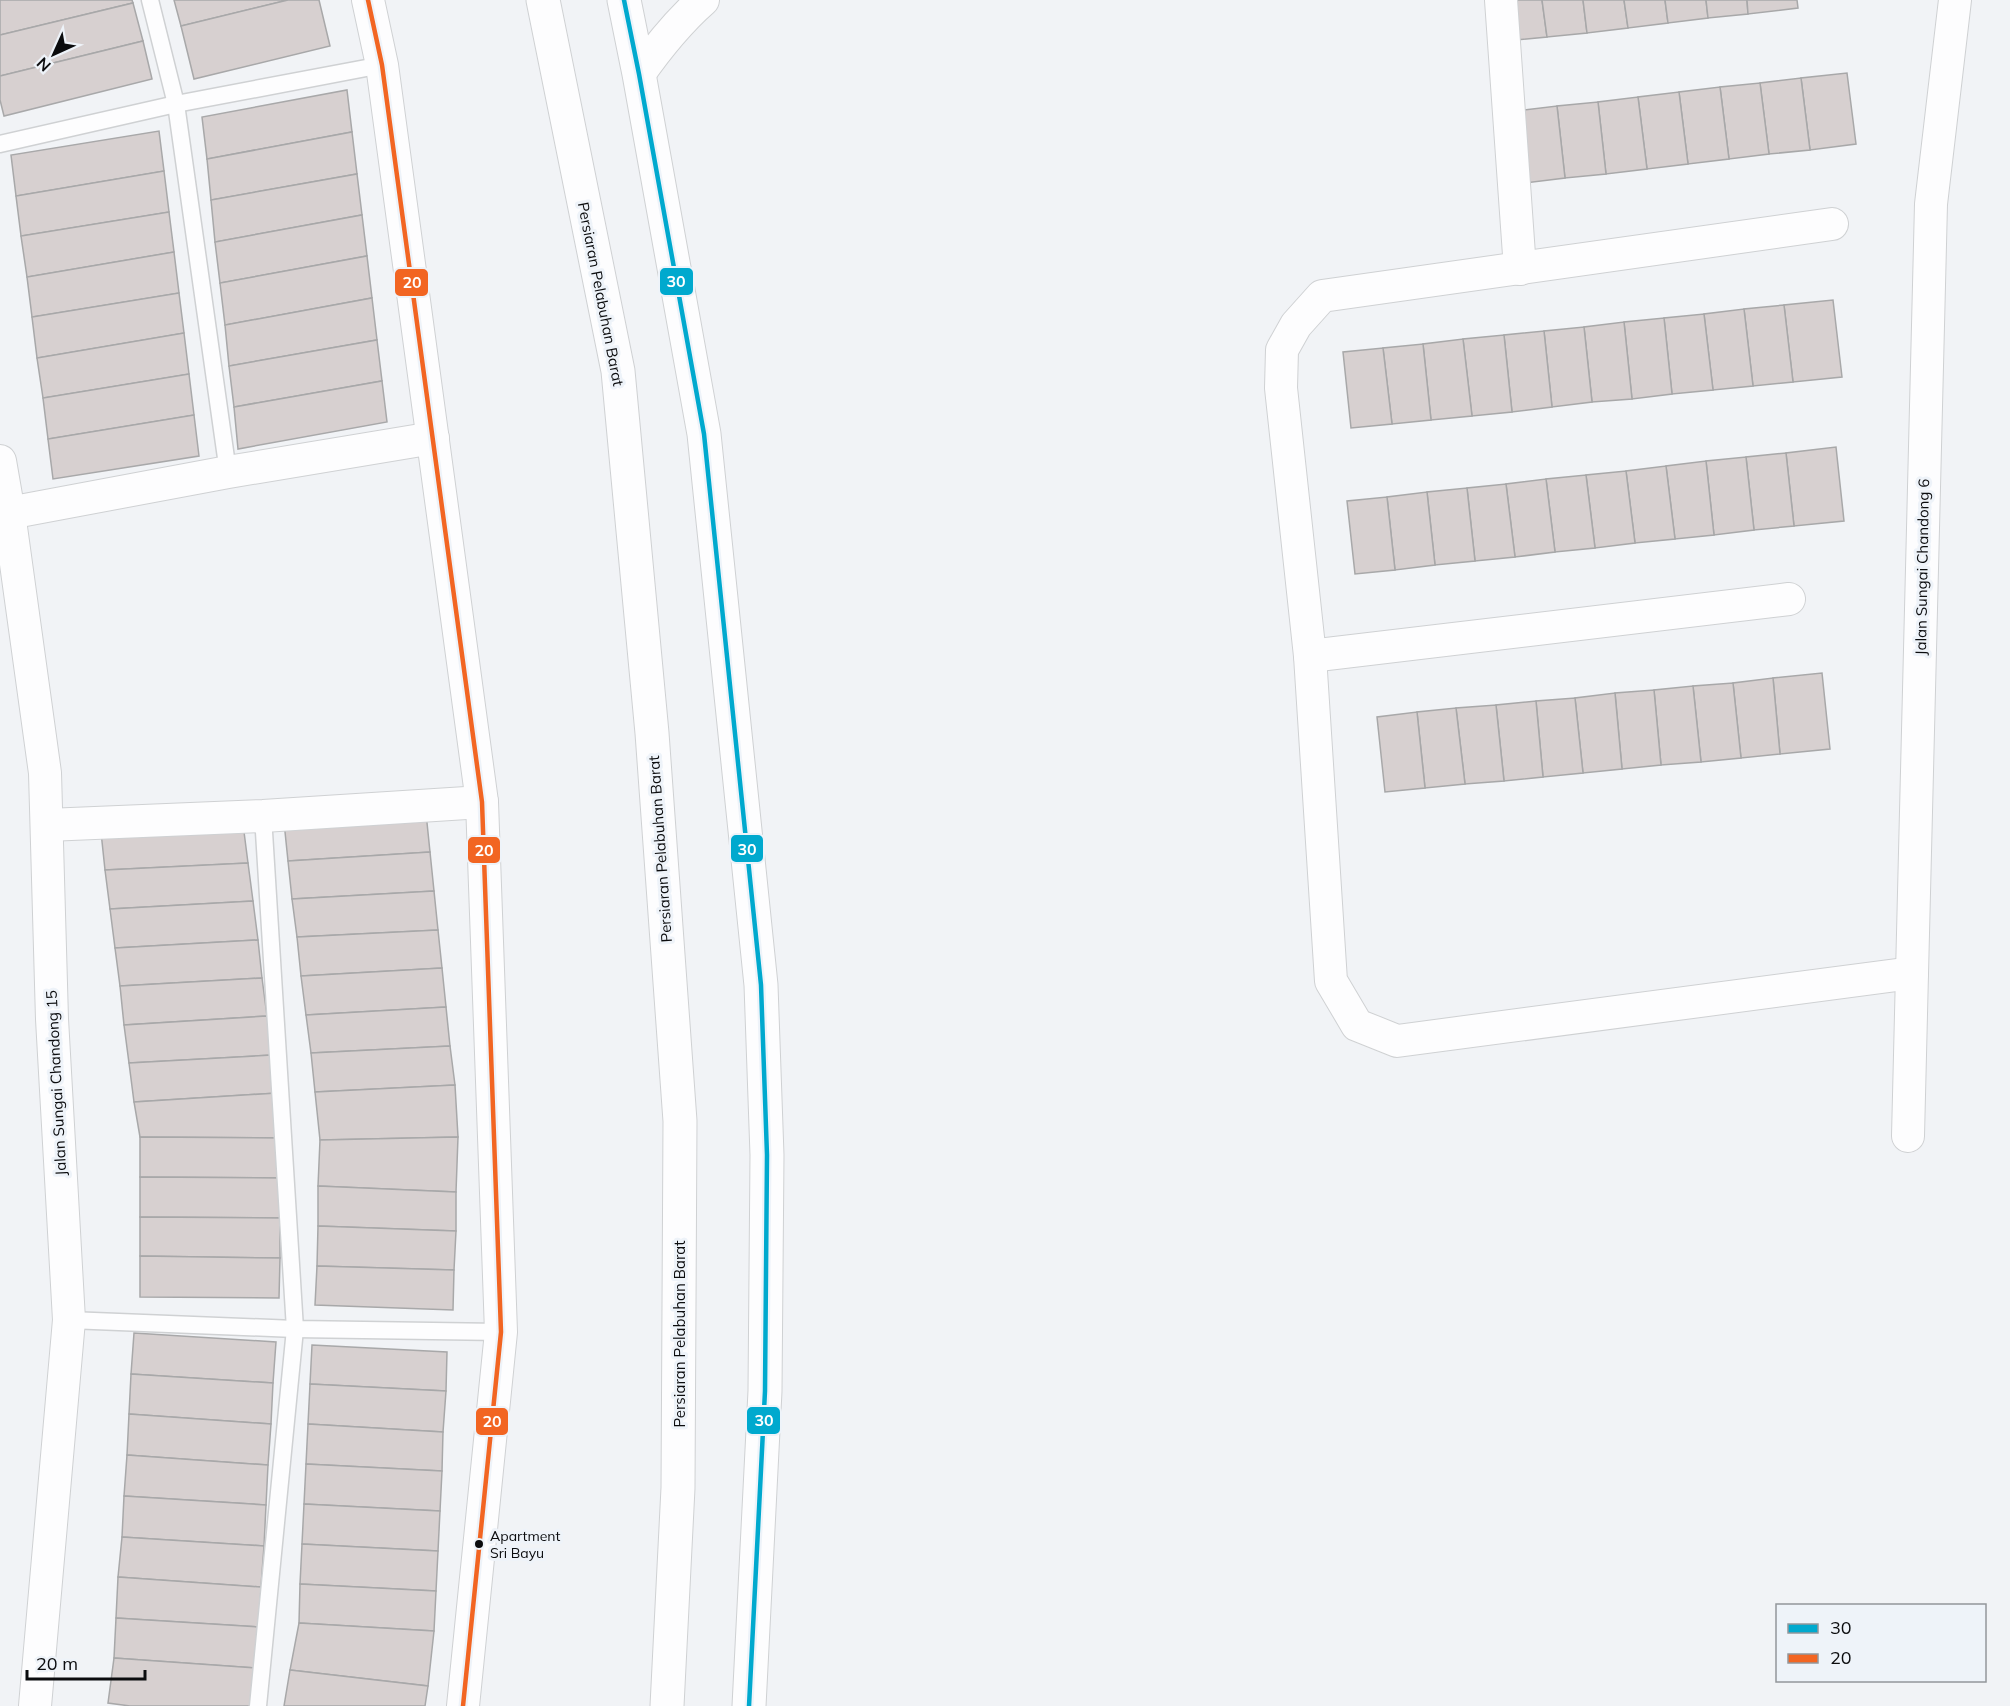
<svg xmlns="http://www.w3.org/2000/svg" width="2010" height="1706" font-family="Mulish,sans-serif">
	<rect width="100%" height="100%" fill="#f1f3f6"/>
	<g fill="#d7d0d0" stroke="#a8a8a9" stroke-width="1.5">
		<path d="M0,0H132L133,3L0,35Z"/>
		<path d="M174,0H288L181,26Z"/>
		<path d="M288,0H319L330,46L194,79L181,26Z"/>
		<path d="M1501,0H1542L1547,37L1506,41Z"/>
		<path d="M1542,0H1583L1587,33L1547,37Z"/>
		<path d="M1583,0H1624L1628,28L1587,33Z"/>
		<path d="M1624,0H1665L1668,23L1628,28Z"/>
		<path d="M1665,0H1706L1708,18L1668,23Z"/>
		<path d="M1706,0H1747L1748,14L1708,18Z"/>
		<path d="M1747,0H1797L1798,8L1748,14Z"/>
		<path d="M133,3L143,41L0,76V35Z"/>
		<path d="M143,41L152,79L4,116L0,100V76Z"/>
		<path d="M1847,73L1856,144L1810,150L1801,78Z"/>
		<path d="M1801,78L1810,150L1769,154L1760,83Z"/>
		<path d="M1760,83L1769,154L1729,159L1720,87Z"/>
		<path d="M1720,87L1729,159L1688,164L1679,92Z"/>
		<path d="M347,90L352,132L207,159L202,117Z"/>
		<path d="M1679,92L1688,164L1647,169L1638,97Z"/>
		<path d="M1638,97L1647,169L1606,174L1598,102Z"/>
		<path d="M1598,102L1606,174L1565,178L1557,106Z"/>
		<path d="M1557,106L1565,178L1525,183L1516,111Z"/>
		<path d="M159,131L164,171L16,196L11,155Z"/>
		<path d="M352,132L357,174L211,200L207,159Z"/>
		<path d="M164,171L169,212L21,236L16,196Z"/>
		<path d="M357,174L362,215L215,242L211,200Z"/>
		<path d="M169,212L174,252L27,277L21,236Z"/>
		<path d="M362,215L367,256L220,283L215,242Z"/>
		<path d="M174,252L179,293L32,317L27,277Z"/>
		<path d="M367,256L372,298L225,325L220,283Z"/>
		<path d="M179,293L184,333L37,358L32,317Z"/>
		<path d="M372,298L377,340L229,366L225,325Z"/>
		<path d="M1833,300L1842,377L1793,382L1784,305Z"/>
		<path d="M1784,305L1793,382L1753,386L1744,309Z"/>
		<path d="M1744,309L1753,386L1713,390L1704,314Z"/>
		<path d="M1704,314L1713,390L1672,394L1664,318Z"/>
		<path d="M1664,318L1672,394L1632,399L1624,322Z"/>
		<path d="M1624,322L1632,399L1592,402L1584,327Z"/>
		<path d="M1584,327L1592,402L1552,407L1544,331Z"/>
		<path d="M1544,331L1552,407L1512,412L1504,335Z"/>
		<path d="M184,333L189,374L43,398L37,358Z"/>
		<path d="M1504,335L1512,412L1472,416L1463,339Z"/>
		<path d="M1463,339L1472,416L1431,420L1423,344Z"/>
		<path d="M377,340L382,381L234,407L229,366Z"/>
		<path d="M1423,344L1431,420L1392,424L1383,348Z"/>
		<path d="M1383,348L1392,424L1351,428L1343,352Z"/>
		<path d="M189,374L194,415L48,439L43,398Z"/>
		<path d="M382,381L387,422L238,449L234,407Z"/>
		<path d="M194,415L199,456L53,479L48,439Z"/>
		<path d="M1836,447L1844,521L1794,526L1786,453Z"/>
		<path d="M1786,453L1794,526L1754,530L1746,457Z"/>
		<path d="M1746,457L1754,530L1714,535L1706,461Z"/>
		<path d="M1706,461L1714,535L1675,539L1666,466Z"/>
		<path d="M1666,466L1675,539L1635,543L1626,471Z"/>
		<path d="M1626,471L1635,543L1595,548L1586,475Z"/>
		<path d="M1586,475L1595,548L1555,552L1546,479Z"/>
		<path d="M1546,479L1555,552L1515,557L1506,484Z"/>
		<path d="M1506,484L1515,557L1475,561L1467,488Z"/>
		<path d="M1467,488L1475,561L1435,565L1427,492Z"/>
		<path d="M1427,492L1435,565L1395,570L1387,497Z"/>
		<path d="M1387,497L1395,570L1355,574L1347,501Z"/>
		<path d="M1822,673L1830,749L1780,754L1773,678Z"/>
		<path d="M1773,678L1780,754L1741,758L1733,683Z"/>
		<path d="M1733,683L1741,758L1701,762L1693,686Z"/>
		<path d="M1693,686L1701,762L1661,765L1654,690Z"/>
		<path d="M1654,690L1661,765L1622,769L1615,693Z"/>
		<path d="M1615,693L1622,769L1583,773L1575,698Z"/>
		<path d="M1575,698L1583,773L1543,777L1536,701Z"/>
		<path d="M1536,701L1543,777L1504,781L1496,705Z"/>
		<path d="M1496,705L1504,781L1465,784L1456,708Z"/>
		<path d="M1456,708L1465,784L1425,788L1417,712Z"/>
		<path d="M1417,712L1425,788L1385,792L1377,717Z"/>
		<path d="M426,813L430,852L288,861L284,822Z"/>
		<path d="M243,824L248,863L105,870L101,832Z"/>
		<path d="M430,852L434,891L292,899L288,861Z"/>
		<path d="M248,863L253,901L110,909L105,870Z"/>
		<path d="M434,891L438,930L297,937L292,899Z"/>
		<path d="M253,901L258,940L115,948L110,909Z"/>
		<path d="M438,930L442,968L301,976L297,937Z"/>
		<path d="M258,940L262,978L120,986L115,948Z"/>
		<path d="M442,968L446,1007L306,1015L301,976Z"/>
		<path d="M262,978L267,1016L124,1025L120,986Z"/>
		<path d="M446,1007L450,1046L311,1053L306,1015Z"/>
		<path d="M267,1016L272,1055L129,1063L124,1025Z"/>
		<path d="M450,1046L455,1085L315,1092L311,1053Z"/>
		<path d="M272,1055L277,1093L134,1102L129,1063Z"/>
		<path d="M455,1085L458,1137L320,1140L315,1092Z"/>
		<path d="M277,1093L280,1138L140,1137L134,1102Z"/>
		<path d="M140,1137L280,1138L281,1178L140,1177Z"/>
		<path d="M458,1137L456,1192L318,1186L320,1140Z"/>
		<path d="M140,1177L281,1178L280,1218L140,1217Z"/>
		<path d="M318,1186L456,1192V1231L318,1226Z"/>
		<path d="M140,1217L280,1218V1258L140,1256Z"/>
		<path d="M318,1226L456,1231L454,1270L317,1266Z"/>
		<path d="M140,1256L280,1258L279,1298L140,1297Z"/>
		<path d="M317,1266L454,1270L453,1310L315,1305Z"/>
		<path d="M134,1333L276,1342L273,1383L131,1374Z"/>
		<path d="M312,1345L447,1352L446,1391L310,1384Z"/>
		<path d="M131,1374L273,1383L271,1424L129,1414Z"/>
		<path d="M310,1384L446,1391L443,1432L308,1424Z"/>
		<path d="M129,1414L271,1424L268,1465L127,1455Z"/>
		<path d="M308,1424L443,1432L442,1471L306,1464Z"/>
		<path d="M127,1455L268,1465L266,1505L124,1496Z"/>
		<path d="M306,1464L442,1471L440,1511L304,1504Z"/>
		<path d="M124,1496L266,1505L264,1546L122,1537Z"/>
		<path d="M304,1504L440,1511L438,1551L302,1544Z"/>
		<path d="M122,1537L264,1546L261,1587L118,1577Z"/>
		<path d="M302,1544L438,1551L436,1591L300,1584Z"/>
		<path d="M118,1577L261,1587L259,1627L116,1618Z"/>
		<path d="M300,1584L436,1591L434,1631L299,1623Z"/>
		<path d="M116,1618L259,1627L257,1668L114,1658Z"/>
		<path d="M299,1623L434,1631L428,1686L290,1670Z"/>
		<path d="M114,1658L257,1668L250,1706H130L108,1703Z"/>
		<path d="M290,1670L428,1686L425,1706H284Z"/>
	</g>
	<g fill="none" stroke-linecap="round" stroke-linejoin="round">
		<defs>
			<g id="lane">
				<path d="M150,0L176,104L228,472"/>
				<path d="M0,144L176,104L382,65"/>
				<path d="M69,1320L295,1329L501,1332"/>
				<path d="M258,1706L295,1329L263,816"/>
			</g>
			<g id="street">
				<path d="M368,0L382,65L482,802L501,1332L463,1706"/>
				<path d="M1501,0L1520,269"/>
				<path d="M639,74C658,47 678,22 703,0"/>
				<path d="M1832,224L1322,296L1296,325L1282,350L1281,388L1310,656L1331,981L1357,1025L1397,1041L1912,973"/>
				<path d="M0,461L9,513L45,773L52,1019L69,1320L35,1706"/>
				<path d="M9,513L228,472L433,438"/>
				<path d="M1310,656L1789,599"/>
				<path d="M47,825L263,816L482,802"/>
				<path d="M1908,1136L1931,204L1955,0"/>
			</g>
			<g id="secondary">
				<path d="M543,0L618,371L652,733L680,1121L678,1488L667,1706"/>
				<path d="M624,0L639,74L704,434L761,985L767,1155L765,1391L749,1706"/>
			</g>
		</defs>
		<use href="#lane" stroke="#cfd1d3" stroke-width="19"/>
		<use href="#street" stroke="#cfd1d3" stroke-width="34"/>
		<use href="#secondary" stroke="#cfd1d3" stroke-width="35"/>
		<use href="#lane" stroke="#fdfdfe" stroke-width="16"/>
		<use href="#street" stroke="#fdfdfe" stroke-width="32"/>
		<use href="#secondary" stroke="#fdfdfe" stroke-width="33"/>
		<defs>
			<path id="bus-1" d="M624,0L639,74L704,434L761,985L767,1155L765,1391L749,1706"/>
			<path id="bus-2" d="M368,0L382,65L482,802L501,1332L463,1706"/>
		</defs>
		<use href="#bus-1" stroke="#eef3f9" stroke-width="9"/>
		<use href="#bus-2" stroke="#eef3f9" stroke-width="9"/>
		<use href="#bus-1" stroke="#00a9ce" stroke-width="4.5"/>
		<use href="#bus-2" stroke="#f26522" stroke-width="4.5"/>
	</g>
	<circle fill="#0b0c0e" stroke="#eef3f9" stroke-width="2" cx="479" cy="1544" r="5"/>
	<g text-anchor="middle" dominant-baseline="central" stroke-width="6" stroke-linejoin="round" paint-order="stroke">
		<g font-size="14" fill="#0b0c0e" stroke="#eef3f9" text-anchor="start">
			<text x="490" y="1536">Apartment<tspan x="490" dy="17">Sri Bayu</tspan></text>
		</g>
		<g font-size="15" fill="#0b0c0e" stroke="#eef3f9">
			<text transform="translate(601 294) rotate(79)">Persiaran Pelabuhan Barat</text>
			<text transform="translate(1922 567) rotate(-89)">Jalan Sungai Chandong 6</text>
			<text transform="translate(660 849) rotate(-94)">Persiaran Pelabuhan Barat</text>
			<text transform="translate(56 1083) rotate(-93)">Jalan Sungai Chandong 15</text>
			<text transform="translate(679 1334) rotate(-90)">Persiaran Pelabuhan Barat</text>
		</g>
	</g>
	<g stroke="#eef3f9" stroke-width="2">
		<rect x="659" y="267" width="35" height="29" rx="6" fill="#00a9ce"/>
		<rect x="394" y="268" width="35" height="29" rx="6" fill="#f26522"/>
		<rect x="730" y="834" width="34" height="29" rx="6" fill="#00a9ce"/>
		<rect x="467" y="836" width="34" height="28" rx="6" fill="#f26522"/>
		<rect x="746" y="1406" width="35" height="29" rx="6" fill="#00a9ce"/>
		<rect x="475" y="1407" width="34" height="29" rx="6" fill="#f26522"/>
	</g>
	<g font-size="16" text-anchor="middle" font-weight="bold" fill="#fff">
		<text x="676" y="287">30</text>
		<text x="412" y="288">20</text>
		<text x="747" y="855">30</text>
		<text x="484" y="856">20</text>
		<text x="764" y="1426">30</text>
		<text x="492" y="1427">20</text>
	</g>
	<rect x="1776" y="1604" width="210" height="78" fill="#eef3f9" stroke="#93979b" stroke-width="1.5"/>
	<rect x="1788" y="1624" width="30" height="9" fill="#00a9ce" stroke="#93979b" stroke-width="1.5"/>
	<text x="1830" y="1634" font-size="18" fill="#0b0c0e">30</text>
	<rect x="1788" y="1654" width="30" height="9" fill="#f26522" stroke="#93979b" stroke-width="1.5"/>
	<text x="1830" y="1664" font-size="18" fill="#0b0c0e">20</text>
	<g transform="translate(54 54) rotate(225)" stroke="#eef3f9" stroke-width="4.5" paint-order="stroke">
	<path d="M0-4.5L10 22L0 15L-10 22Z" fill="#0b0c0e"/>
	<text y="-9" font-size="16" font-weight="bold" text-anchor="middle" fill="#0b0c0e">N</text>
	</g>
	<path d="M27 1670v9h118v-9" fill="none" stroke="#0b0c0e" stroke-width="3"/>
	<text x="36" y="1670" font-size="18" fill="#0b0c0e" stroke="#eef3f9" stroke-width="4.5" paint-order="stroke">20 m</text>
</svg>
